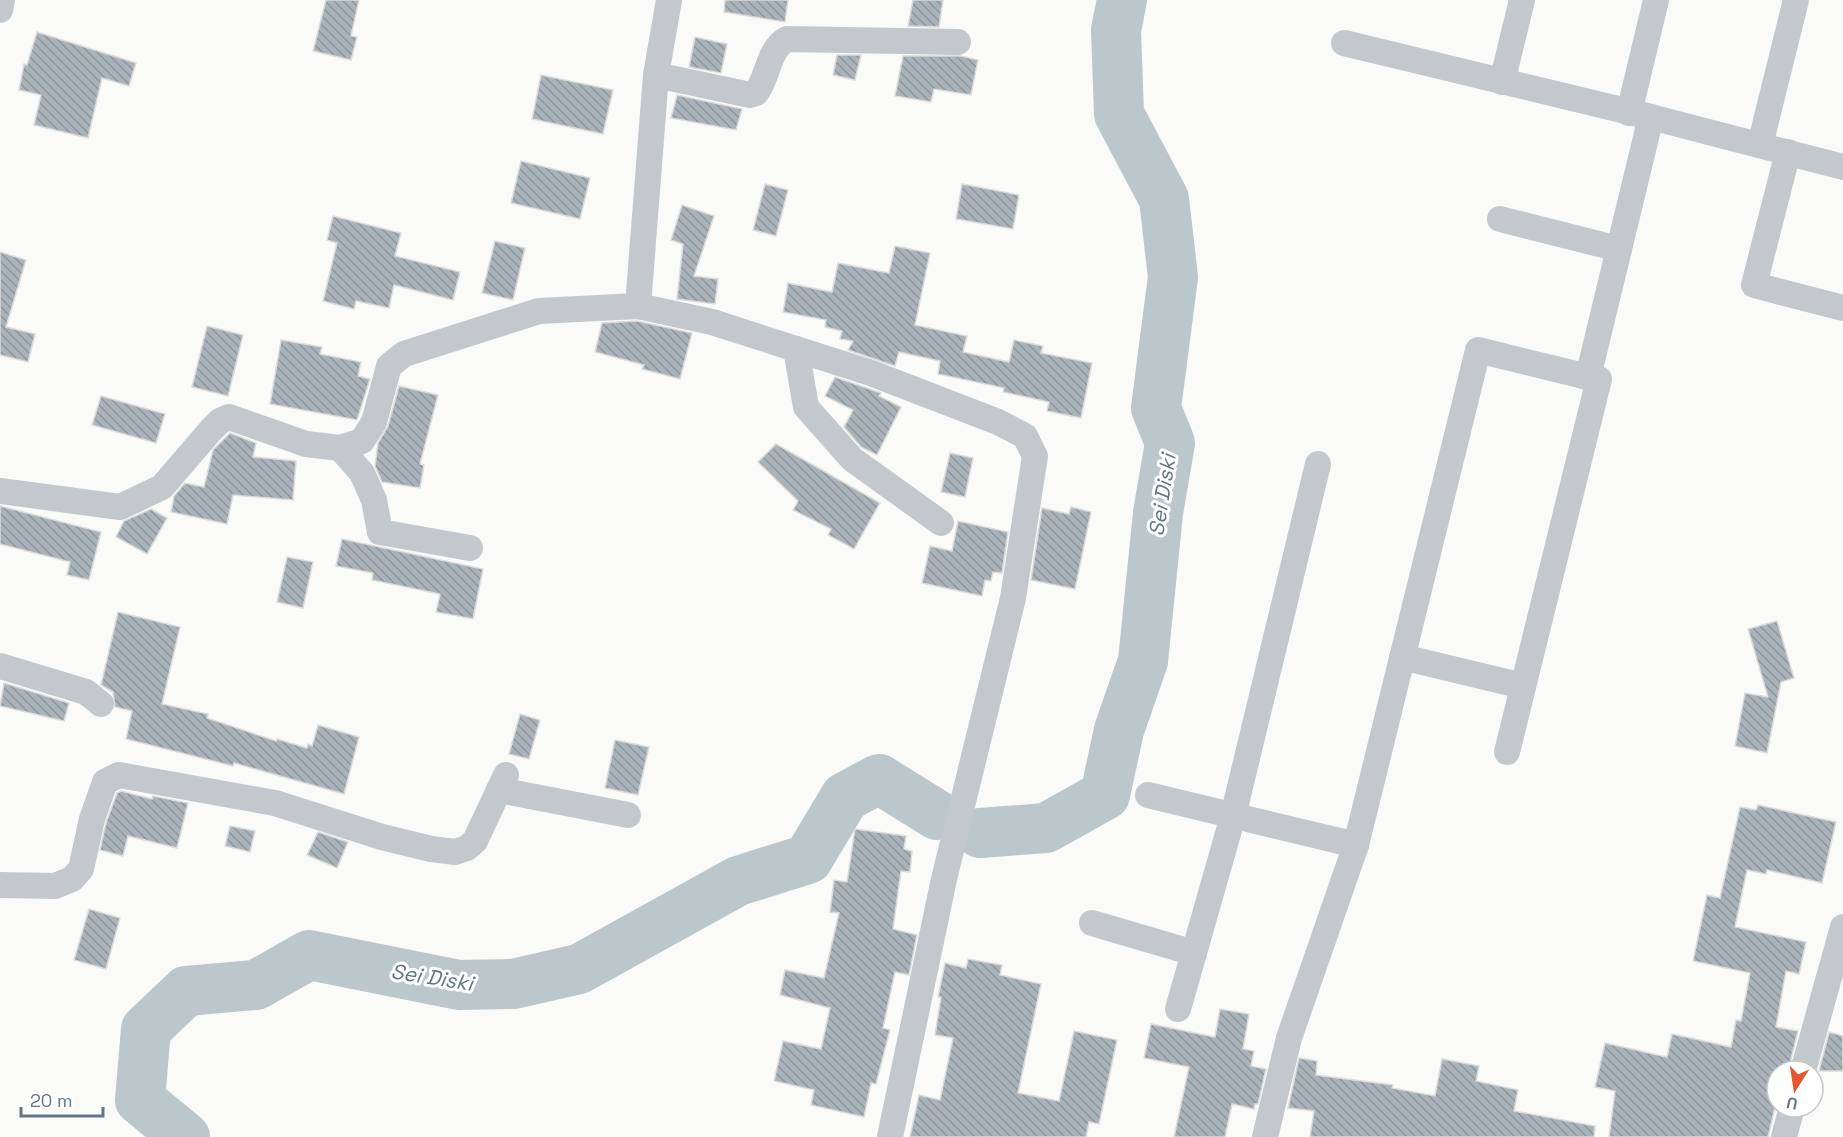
<svg xmlns="http://www.w3.org/2000/svg" width="1843" height="1137" font-family="'Space Grotesk',sans-serif">
	<defs>
		<pattern id="building-back-hatch" width="6" height="6" patternUnits="userSpaceOnUse" patternTransform="scale(1.5)"><rect width="6" height="6" fill="#aab3b9"/><path d="M-1 5l2 2M0 0l6 6M5-1l2 2" fill="none" stroke="#8e969c"/></pattern>
	</defs>
	<rect width="100%" height="100%" fill="#fafaf8"/>
	<g fill="none" stroke-linecap="round" stroke-linejoin="round">
		<g stroke="#bbc7cb" stroke-width="50">
			<path d="M980,833L1046,828L1105,795L1119,730L1143,661L1158,513L1170,443L1156,408L1173,277L1164,199L1119,114L1116,30L1122,0"/>
			<path d="M185,1137L140,1100L146,1029L186,991L256,985L309,955L459,985L513,984L579,969L738,881L808,859L845,797L879,779L937,815"/>
		</g>
	</g>
	<g fill="url(#building-back-hatch)" stroke="#dcdcda" stroke-width="1.5">
		<path d="M326,0H359L351,36L357,37L351,60L313,51Z"/>
		<path d="M725,0H788L785,22L724,12Z"/>
		<path d="M913,0H943L939,27L908,26Z"/>
		<path d="M37,32L136,63L129,86L102,78L88,138L34,125L41,95L19,90L24,64L27,65Z"/>
		<path d="M695,37L727,44L721,73L689,67Z"/>
		<path d="M837,55H861L855,80L833,75Z"/>
		<path d="M903,56H961L978,60L971,95L934,89L931,102L895,96Z"/>
		<path d="M541,75L613,90L603,134L532,119Z"/>
		<path d="M677,95L742,109L736,130L671,118Z"/>
		<path d="M521,161L590,178L580,219L511,203Z"/>
		<path d="M765,184L788,190L776,236L753,230Z"/>
		<path d="M962,184L1019,195L1013,229L956,219Z"/>
		<path d="M682,205L714,216L694,276L718,279L715,304L677,299L683,244L671,240Z"/>
		<path d="M333,216L401,233L395,256L460,272L453,300L394,285L389,308L356,301L354,309L323,301L337,243L327,240Z"/>
		<path d="M495,241L525,248L513,300L482,293Z"/>
		<path d="M895,246L930,253L915,325L967,336L963,352L1009,362L1014,340L1043,346L1041,353L1092,363L1081,418L1047,411L1049,402L1003,392L1004,388L938,374L940,361L899,352L895,366L848,350L853,341L840,339L842,331L825,327L826,320L783,312L788,283L832,292L838,263L889,273Z"/>
		<path d="M0,252L26,260L6,327L35,334L28,362L0,355Z"/>
		<path d="M637,321L692,333L680,379L642,369L644,365L595,352L602,323Z"/>
		<path d="M207,326L243,335L228,396L192,387Z"/>
		<path d="M281,340L322,347L320,354L361,362L358,376L370,379L357,420L270,404Z"/>
		<path d="M835,377L881,393L879,396L901,407L877,455L861,447L844,427L853,410L825,396Z"/>
		<path d="M399,386L438,395L420,464L424,465L420,488L382,482L375,466L378,443L388,426Z"/>
		<path d="M101,396L165,414L156,443L92,425Z"/>
		<path d="M230,433L256,443L253,457L296,461L293,500L233,495L227,524L171,512L174,496L185,483L204,487L213,450Z"/>
		<path d="M776,444L880,503L854,549L828,535L831,529L793,510L798,501L758,462Z"/>
		<path d="M950,453L973,458L965,497L941,492Z"/>
		<path d="M0,506L101,532L89,580L67,575L70,562L0,544Z"/>
		<path d="M1071,507L1091,512L1075,589L1031,580L1042,508L1069,514Z"/>
		<path d="M151,509L167,518L147,554L116,537L124,521Z"/>
		<path d="M958,521L1008,532L1002,573L993,572L991,581L985,580L982,596L922,583L930,546L952,551Z"/>
		<path d="M342,539L483,569L473,619L436,612L440,594L372,580L373,573L336,566Z"/>
		<path d="M287,557L313,562L303,608L277,602Z"/>
		<path d="M118,612L180,627L162,704L208,714L207,718L276,741L277,739L307,748L308,744L312,746L318,725L359,737L344,794L234,763L233,766L126,739L132,711L115,707L113,692L101,685Z"/>
		<path d="M1777,621L1794,678L1781,682L1767,753L1735,746L1745,693L1768,697L1748,629Z"/>
		<path d="M4,683L69,703L64,721L0,706Z"/>
		<path d="M520,714L540,720L529,759L509,754Z"/>
		<path d="M615,740L649,747L638,795L605,788Z"/>
		<path d="M121,791L152,799L153,796L188,803L177,848L128,836L123,856L100,850L106,823L117,793Z"/>
		<path d="M1758,805L1836,822L1822,883L1767,870L1766,874L1747,870L1735,927L1806,942L1799,974L1786,971L1776,1027L1798,1031L1788,1071H1777V1099L1768,1137H1609L1615,1091L1595,1087L1605,1043L1667,1057L1672,1034L1731,1047L1736,1020L1741,1021L1750,973L1693,961L1707,895L1720,898L1740,807L1756,810Z"/>
		<path d="M230,826L255,831L250,852L225,846Z"/>
		<path d="M855,829L906,836L904,849L912,851L910,872L901,871L893,929L917,935L909,975L895,972L883,1028L890,1030L876,1084L871,1083L864,1117L811,1105L814,1090L774,1081L783,1041L821,1049L830,1008L780,995L785,970L824,978L839,913L830,912L834,880L847,882Z"/>
		<path d="M318,832L348,842L337,868L307,855Z"/>
		<path d="M89,909L120,918L106,969L74,960Z"/>
		<path d="M968,959L1002,965L1000,975L1041,984L1018,1093L1059,1101L1074,1031L1117,1040L1099,1124L1089,1122L1086,1137H910L919,1095L940,1100L953,1038L935,1035L941,997H938L945,963L966,968Z"/>
		<path d="M1220,1009L1249,1014L1243,1049L1254,1051L1251,1066L1266,1069L1258,1104H1255L1254,1109L1232,1104L1225,1137H1174L1189,1067L1144,1058L1151,1024L1215,1037Z"/>
		<path d="M1829,1032L1843,1036V1071H1819Z"/>
		<path d="M1299,1058L1317,1061L1316,1075L1393,1085L1392,1088L1435,1096L1442,1059L1479,1066L1476,1081L1518,1090L1514,1111L1595,1126L1594,1137H1310L1314,1111L1288,1108Z"/>
	</g>
	<g fill="none" stroke-linecap="round" stroke-linejoin="round">
		<g stroke="#c3c8cc" stroke-width="26">
			<path d="M0,10L2,0"/>
			<path d="M1344,43L1651,117L1588,377L1599,379L1507,752"/>
			<path d="M656,75L750,95L756,93C768,78 768,49 787,39L958,42"/>
			<path d="M1502,82L1522,0"/>
			<path d="M1629,113L1656,0"/>
			<path d="M1651,117L1843,167"/>
			<path d="M1760,145L1796,0"/>
			<path d="M1788,152L1754,285L1843,308"/>
			<path d="M1500,219L1619,249"/>
			<path d="M638,306L656,75L669,0"/>
			<path d="M796,349L806,407L852,459L941,523"/>
			<path d="M340,448L362,473L374,500L380,532L470,548"/>
			<path d="M0,491L120,507L162,487L211,430L220,421L229,417L306,444L340,448L362,441L374,422L389,366L404,354L539,311L638,306L712,322L871,373L998,422L1025,436L1035,456L1013,598L944,879L890,1137"/>
			<path d="M1402,657L1523,686"/>
			<path d="M0,666L86,692L101,704"/>
			<path d="M499,790L628,815"/>
			<path d="M1148,795L1356,845"/>
			<path d="M0,885L55,886L72,879L81,869L92,819L105,782L119,775L275,803L382,837L431,849L455,852L467,848L475,841L506,775"/>
			<path d="M1092,923L1194,953"/>
			<path d="M1178,1009L1233,816L1318,464"/>
			<path d="M1803,1071L1843,927"/>
			<path d="M1265,1137L1289,1038L1356,845L1478,350L1588,377"/>
			<path d="M1784,1137L1792,1107"/>
		</g>
	</g>
	<g text-anchor="middle" dominant-baseline="central" stroke-width="6" stroke-linejoin="round" paint-order="stroke">
		<g font-size="21" font-style="italic" fill="#60757c" stroke="#fff">
			<text transform="translate(1162 495) rotate(-81)">Sei Diski</text>
			<text transform="translate(432 977) rotate(9)">Sei Diski</text>
		</g>
	</g>
	<g transform="translate(1795 1089) rotate(192)"><circle r="28" fill="#ffffff" stroke="#c1c8cd" stroke-width="1.5"/>
	<path d="M0-4.5L10 22L0 15L-10 22Z" fill="#e4572e"/>
	<text y="-9" font-size="16" font-weight="bold" text-anchor="middle" fill="#657683">U</text>
	</g>
	<path d="M21 1107v9h82v-9" fill="none" stroke="#657683" stroke-width="3"/>
	<text x="30" y="1107" font-size="18" fill="#657683" stroke="#ffffff" stroke-width="4.5" paint-order="stroke">20 m</text>
</svg>
